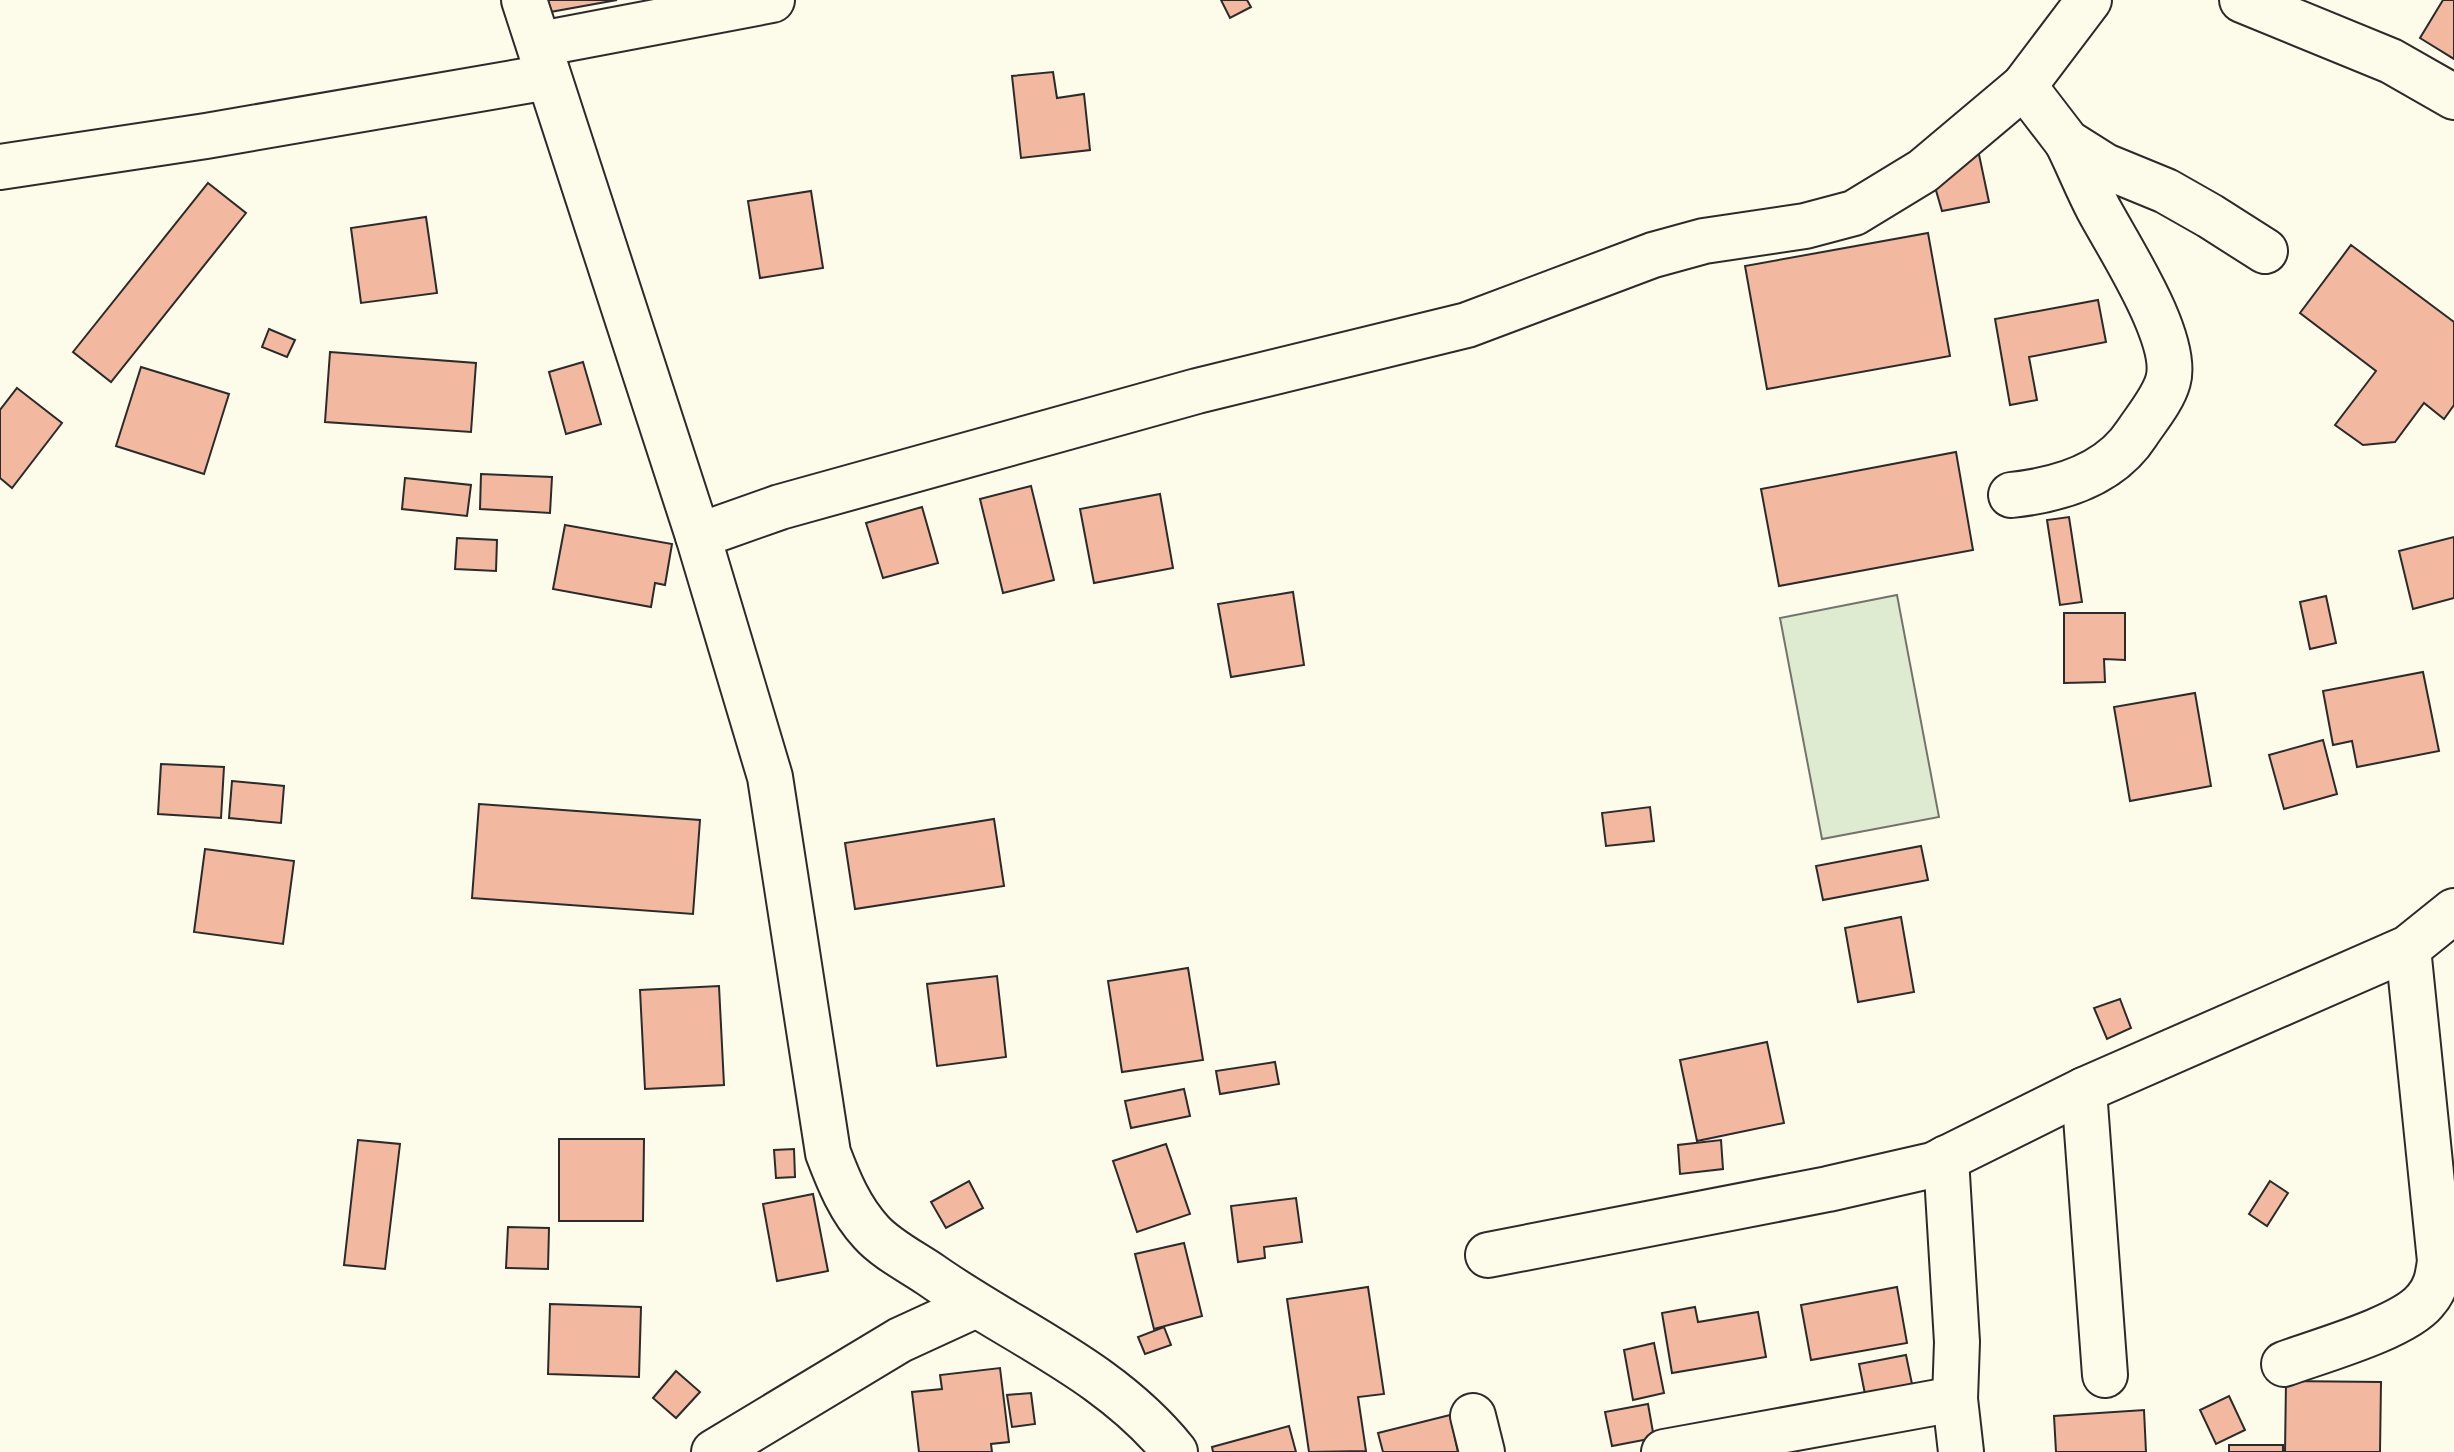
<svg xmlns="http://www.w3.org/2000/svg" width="2454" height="1452" font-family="Lato,sans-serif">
	<rect width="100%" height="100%" fill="#fdfbea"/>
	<path fill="#deebd1" stroke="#74746e" stroke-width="2" d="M1897,595L1939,817L1822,839L1780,618Z"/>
	<g fill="#f2b8a0" stroke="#2b2b2b" stroke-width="2">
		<path d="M536,0H617L539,14Z"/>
		<path d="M1221,0H1247L1251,7L1230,18Z"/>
		<path d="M2443,0H2454V59L2420,38Z"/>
		<path d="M1053,72L1057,98L1084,94L1090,150L1021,158L1012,76Z"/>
		<path d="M1977,145L1989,202L1942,211L1933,180Z"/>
		<path d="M208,183L246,213L111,382L73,352Z"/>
		<path d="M811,191L823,268L760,278L748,201Z"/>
		<path d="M426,217L437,293L361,303L351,228Z"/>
		<path d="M1928,233L1950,356L1767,389L1745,266Z"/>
		<path d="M2351,245L2454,322V405L2444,419L2424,403L2395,442L2363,445L2335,425L2376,371L2300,313Z"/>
		<path d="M2098,300L2106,342L2029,357L2037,400L2010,405L1995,319Z"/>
		<path d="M269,329L295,340L287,357L262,347Z"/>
		<path d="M330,352L476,363L471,432L325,422Z"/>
		<path d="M583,362L601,424L566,434L549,372Z"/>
		<path d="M141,367L229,394L204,474L116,446Z"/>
		<path d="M17,388L62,423L12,488L0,478V410Z"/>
		<path d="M1956,452L1973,550L1779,586L1761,489Z"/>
		<path d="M481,474L552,477L550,513L480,509Z"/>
		<path d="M405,478L471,485L467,516L402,509Z"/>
		<path d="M1031,486L1054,580L1003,593L980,499Z"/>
		<path d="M1160,494L1173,568L1094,583L1080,509Z"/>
		<path d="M922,507L938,563L883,578L866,523Z"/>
		<path d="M2069,517L2082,602L2060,605L2047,520Z"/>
		<path d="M565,525L672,544L665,585L655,583L651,607L553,589Z"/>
		<path d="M2454,537V598L2413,609L2399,551Z"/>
		<path d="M457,538L497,540L496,571L455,569Z"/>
		<path d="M1293,592L1304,665L1231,677L1218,604Z"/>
		<path d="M2326,596L2336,643L2310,649L2300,602Z"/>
		<path d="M2064,613H2125V660L2104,659L2105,682L2064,683Z"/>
		<path d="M2423,672L2439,751L2357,767L2352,741L2333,745L2323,691Z"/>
		<path d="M2195,693L2211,786L2130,801L2114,707Z"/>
		<path d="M2323,740L2337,794L2284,809L2269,755Z"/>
		<path d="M161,764L224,767L221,818L158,814Z"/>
		<path d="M232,781L284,786L281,823L229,818Z"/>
		<path d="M479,804L700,820L693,914L472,898Z"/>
		<path d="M1650,807L1654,841L1606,846L1602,813Z"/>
		<path d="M994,819L1004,886L855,909L845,843Z"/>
		<path d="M1921,846L1928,880L1823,900L1816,866Z"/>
		<path d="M205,849L294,861L283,944L194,932Z"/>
		<path d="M1901,917L1914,992L1858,1002L1845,928Z"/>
		<path d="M1188,968L1203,1060L1122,1072L1108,981Z"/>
		<path d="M997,976L1006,1057L937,1066L927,984Z"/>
		<path d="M719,986L724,1085L645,1089L640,990Z"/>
		<path d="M2120,999L2131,1028L2107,1039L2094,1008Z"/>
		<path d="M1767,1042L1784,1123L1697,1141L1680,1060Z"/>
		<path d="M1275,1062L1279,1084L1220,1094L1216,1071Z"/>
		<path d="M1184,1089L1190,1116L1131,1128L1125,1101Z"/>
		<path d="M559,1139H644L643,1221H559Z"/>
		<path d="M358,1140L400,1144L385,1269L344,1265Z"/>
		<path d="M1721,1140L1723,1169L1680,1174L1678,1145Z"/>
		<path d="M1166,1144L1190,1214L1137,1232L1113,1161Z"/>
		<path d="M794,1149L795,1177L776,1178L774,1150Z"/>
		<path d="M969,1181L983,1208L946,1228L931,1202Z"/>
		<path d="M2270,1181L2288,1193L2267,1226L2249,1214Z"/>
		<path d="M813,1194L828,1271L777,1281L763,1204Z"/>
		<path d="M1296,1198L1302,1242L1264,1247L1265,1258L1238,1262L1231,1206Z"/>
		<path d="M508,1227L549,1228L548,1269L506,1268Z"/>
		<path d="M1184,1243L1202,1316L1154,1329L1135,1254Z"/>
		<path d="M1368,1287L1384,1394L1358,1397L1366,1451L1309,1452L1287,1299Z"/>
		<path d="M1897,1287L1907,1343L1811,1360L1801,1305Z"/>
		<path d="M550,1304L641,1307L639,1377L548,1374Z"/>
		<path d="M1695,1307L1698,1322L1758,1312L1766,1357L1672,1373L1662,1313Z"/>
		<path d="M1164,1327L1171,1345L1145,1354L1138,1337Z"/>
		<path d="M1654,1343L1664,1393L1633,1400L1624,1350Z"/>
		<path d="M1906,1355L1912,1384L1865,1394L1859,1364Z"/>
		<path d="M1000,1368L1009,1442L991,1444L992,1452H919L912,1392L942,1389L940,1375Z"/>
		<path d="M676,1371L700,1392L676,1418L653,1398Z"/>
		<path d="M2286,1381L2381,1382L2380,1452H2285Z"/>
		<path d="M1031,1393L1035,1424L1012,1427L1007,1395Z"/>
		<path d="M2229,1396L2245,1430L2216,1444L2200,1410Z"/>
		<path d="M1648,1404L1654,1438L1612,1446L1605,1412Z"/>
		<path d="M2144,1410L2146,1452H2056L2054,1416Z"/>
		<path d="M1450,1415L1458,1452H1383L1378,1433Z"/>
		<path d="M1289,1426L1296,1452H1213L1212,1447Z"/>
		<rect x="2229" y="1445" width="54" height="7"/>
	</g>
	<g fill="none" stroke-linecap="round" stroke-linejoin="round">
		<defs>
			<g id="minor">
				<path d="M524,0L698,536L770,777L828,1153C839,1182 850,1209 871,1232C886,1249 912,1262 931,1275C1015,1334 1109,1370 1175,1452"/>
				<path d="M2242,0L2391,61L2454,97"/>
				<path d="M540,44L772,0"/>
				<path d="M2024,86L2067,142L2105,166L2166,191L2210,216L2265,251"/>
				<path d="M0,167L206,136L548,77"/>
				<path d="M2011,495C2059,490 2110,475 2137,433C2147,418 2163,399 2168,381C2180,339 2118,246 2098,208C2087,187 2078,164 2067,142"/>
				<path d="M698,536L780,507L1197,391L1467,325L1653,255L1704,241L1805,226L1854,213L1923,171L2024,86L2089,0"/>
				<path d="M2084,1090L2105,1375"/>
				<path d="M1946,1158L1957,1342L1955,1399L1961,1452"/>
				<path d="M1488,1255L1828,1189L1933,1165L2084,1090L2408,948L2454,911"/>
				<path d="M2284,1364C2319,1351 2403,1328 2425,1301C2436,1289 2438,1276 2440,1261L2408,948"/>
				<path d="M1473,1416L1482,1452"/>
				<path d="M714,1452L900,1340L974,1306"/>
				<path d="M1664,1452L1955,1399"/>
			</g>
		</defs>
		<use href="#minor" stroke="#2b2b2b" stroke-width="48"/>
		<use href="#minor" stroke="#fdfbea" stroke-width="44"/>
	</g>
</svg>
